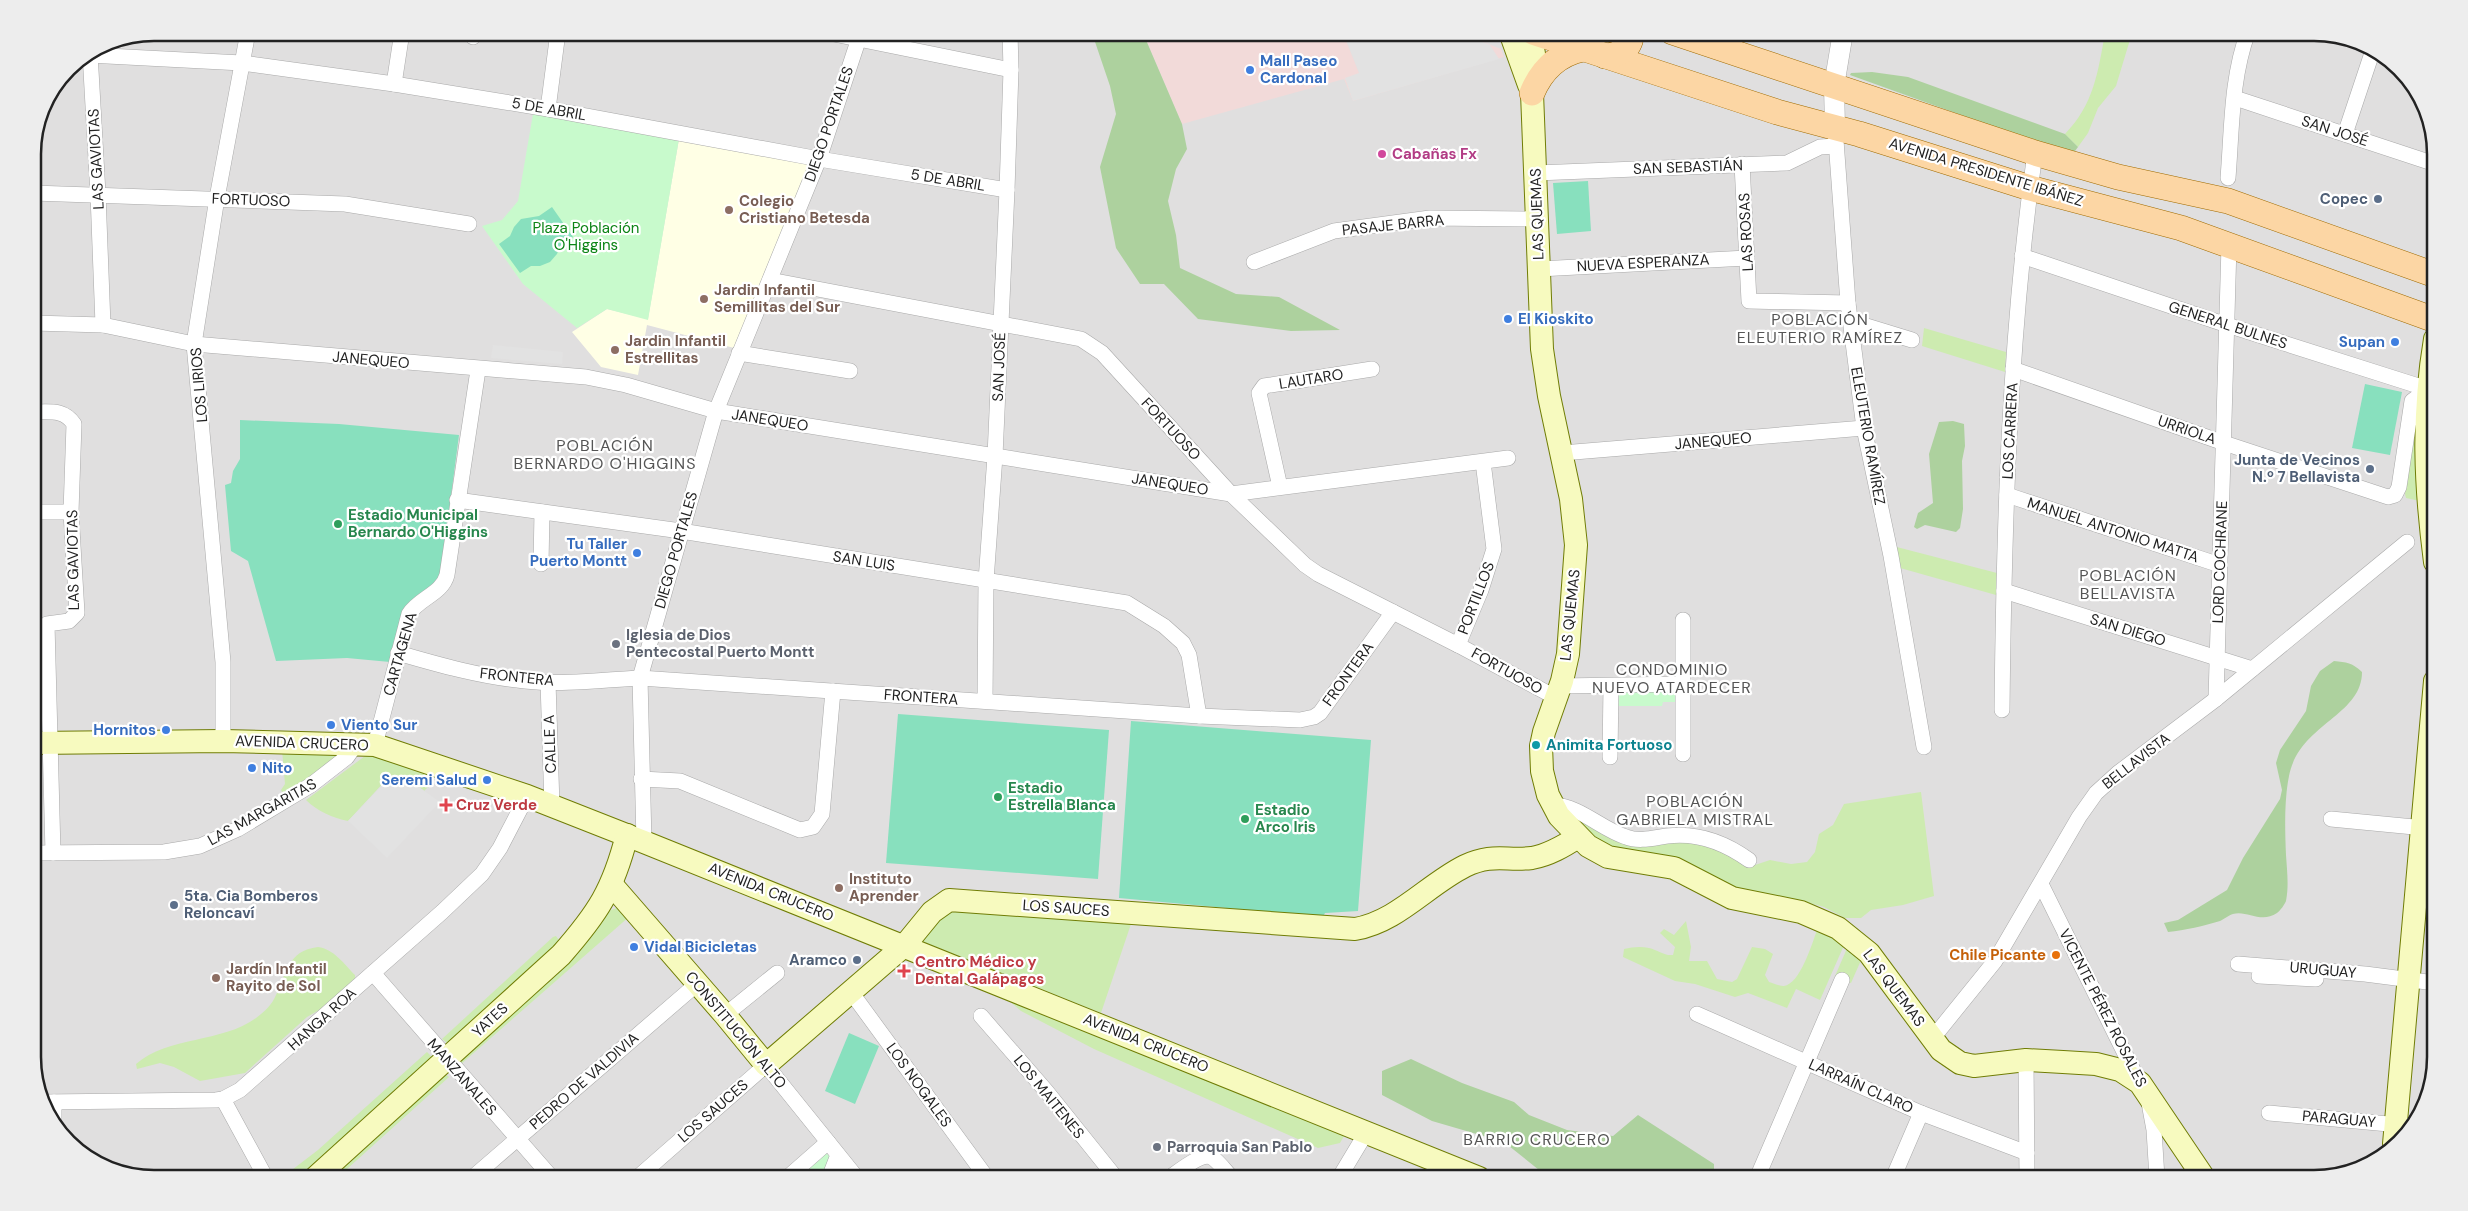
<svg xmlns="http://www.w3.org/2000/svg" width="2468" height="1211" font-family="'DM Sans',sans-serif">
	<rect width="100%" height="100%" fill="#f2efe9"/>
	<path fill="#e0dfdf" d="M154,32H2314L2367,45L2415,86L2435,146V1057L2423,1110L2381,1158L2314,1178H154L101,1166L53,1125L33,1065V146L42,107L68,68L108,42Z"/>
	<path fill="#f2dad9" d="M1143,33H1461L1501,49L1504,57L1353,101L1344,79L1182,124Z"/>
	<g fill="#ffffe5">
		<path d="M679,139L810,163L738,349L647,325L638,375L601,367L572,332L607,309L648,319Z"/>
		<path d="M2428,843H2435V902L2423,901Z"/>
	</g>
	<g fill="#cdebb0">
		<path d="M2105,33H2132L2116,86L2098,108L2088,133L2078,147L2065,134C2094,104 2098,72 2105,33Z"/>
		<path d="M1924,328L2006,352L2005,372L1922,346Z"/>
		<path d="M2417,402L2420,501L2406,498L2405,494Z"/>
		<path d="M1889,545L1997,573L1996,595L1893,566Z"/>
		<path d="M282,750L349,751L285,797L281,790L285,784Z"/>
		<path d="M365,756H375L434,774L433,782L424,791L419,787L387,779L348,821C333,818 317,811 306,800Z"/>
		<path d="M1921,792L1934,896L1903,905L1871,910L1861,918H1845L1824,907L1799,900L1762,896L1603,847L1573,814C1593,824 1612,845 1635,846C1642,846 1650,843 1658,843C1698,840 1715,847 1749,867L1770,860L1791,864L1807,862L1815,852L1819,834L1833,825L1844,804Z"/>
		<path d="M617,908L630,916L460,1065L459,1060L605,912Z"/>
		<path d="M951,910L1132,921L1101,1013L919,940Z"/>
		<path d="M1686,921L1691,947L1689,961H1707L1717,979L1732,982L1737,979L1752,947L1765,949L1773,954L1765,975L1769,982C1773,983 1779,986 1784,986C1800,984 1812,944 1817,930L1845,943L1820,1000L1796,989L1787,1008L1748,993L1735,997L1695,984L1675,981L1623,957L1624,949C1632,947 1641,946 1649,948C1658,950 1664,956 1673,955L1675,947L1660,933L1664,929L1674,935Z"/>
		<path d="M556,936L561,943L447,1043L442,1039L553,937Z"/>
		<path d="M1848,946L1862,958L1851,983L1835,976Z"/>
		<path d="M318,947C334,949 344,964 355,975V978L326,1006L307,1017L245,1073L200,1081L174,1067L160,1063L137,1069L136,1064C168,1036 222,1043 256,1018C264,1012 272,1005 276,995C287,973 287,951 318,947Z"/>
		<path d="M1006,998L1348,1129L1340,1143L1318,1148L1094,1049L1021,1011Z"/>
		<path d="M427,1052L432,1057L431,1066L303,1178H286L284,1176L318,1150Z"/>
		<path d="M444,1073L449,1077L337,1178H323Z"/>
	</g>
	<g fill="#add19e">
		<path d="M1092,33H1143L1182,124L1187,149L1176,169L1168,201L1176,235L1180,268L1236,294L1279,297L1340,330L1291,331L1198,319L1164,284H1140L1116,248L1100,167L1116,114L1110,86Z"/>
		<path d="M1872,72L1908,77L2065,134L2078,147L2072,155L1850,75L1851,73Z"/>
		<path d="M1953,421L1964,424L1965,446L1962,461L1963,509L1960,528L1956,532L1925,525L1917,529L1914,527L1918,513L1933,503L1929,454L1939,422Z"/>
		<path d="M2334,661C2346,662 2353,663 2362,672C2362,716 2299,724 2289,776C2284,801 2285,830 2286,855C2287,870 2289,886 2286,901C2285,904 2280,911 2277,913C2261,924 2247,910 2233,914C2229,915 2224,919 2220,921C2204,926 2185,930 2168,932L2164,923L2178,920L2227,890L2243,858L2280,799L2282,790L2276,763L2280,750L2306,711L2311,686L2320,671Z"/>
		<path d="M1411,1059L1462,1083L1514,1102L1529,1115L1567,1130L1613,1136L1638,1115L1714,1164V1178H1549L1504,1142L1432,1121L1382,1095V1071Z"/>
	</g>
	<g fill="#c8facc">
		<path d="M533,114L679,139L648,320L607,309L577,328L523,284L482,226L502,220L518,201Z"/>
		<path d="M1621,692H1676L1679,702H1663L1662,706H1615L1617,697Z"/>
		<path d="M824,1150L832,1160L825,1178H794Z"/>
	</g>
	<g fill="#88e0be">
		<path d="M1588,181L1591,231L1557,234L1553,183Z"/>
		<path d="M552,207L573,237L560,246L557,254L550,262L540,266H531L520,273L499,244L510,236L514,227L521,219L539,216Z"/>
		<path d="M2365,384L2402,392L2390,455L2352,448Z"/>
		<path d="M240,420L339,424L459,435L441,573L390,662L347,658L276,661L248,561L231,551L225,485L231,483L233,471L240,459Z"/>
		<path d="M898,714L1109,730L1098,879L886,863Z"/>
		<path d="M1131,721L1371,740L1358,911L1325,913L1323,917L1119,898Z"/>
		<path d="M849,1033L879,1046L855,1104L825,1091Z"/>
	</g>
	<g fill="#e2e2e2">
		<path d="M1343,33H1461L1490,45L1499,59L1353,101L1345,78L1359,73Z"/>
		<path d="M493,345L563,352L562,364L491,358Z"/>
		<path d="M388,779L419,787L440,802L387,858L348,821Z"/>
	</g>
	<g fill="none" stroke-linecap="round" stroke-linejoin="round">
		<defs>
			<g id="minor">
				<path d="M824,32L1011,70"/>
				<path d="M473,37L474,32"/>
				<path d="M90,53L98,194L103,325"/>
				<path d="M88,55L242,63L394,84L548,109L819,159L1007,190"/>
				<path d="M394,84L402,32"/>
				<path d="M2235,98L2435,164"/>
				<path d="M548,109L558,32"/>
				<path d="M1835,127L1848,303L1864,428L1891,556L1924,747"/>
				<path d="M2345,134L2373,50"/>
				<path d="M1742,164L1749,301L1848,303"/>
				<path d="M1536,173L1787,163L1820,147L1836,146"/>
				<path d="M2228,178C2232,129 2231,78 2248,32"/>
				<path d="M33,193L345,204L469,224"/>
				<path d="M2022,256L2227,325L2428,389"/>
				<path d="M1254,262L1334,231L1430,218L1538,219"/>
				<path d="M1539,269L1747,258"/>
				<path d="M770,280L1081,339L1102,353L1231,494L1305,565L1318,574L1458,645L1555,697"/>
				<path d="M1850,321L1912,340"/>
				<path d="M33,323L103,325L194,344L586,377L626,385L716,411L1231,494L1508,458"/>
				<path d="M739,353L850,371"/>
				<path d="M2013,369L2224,443L2388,497L2395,495L2399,487L2412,401L2428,389"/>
				<path d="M33,412C50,412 64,409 74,424L71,512L77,613L69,621L47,624L53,853"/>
				<path d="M1562,453L1864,428"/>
				<path d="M1280,487L1259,393L1264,386L1372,369"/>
				<path d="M2007,495L2220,565"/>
				<path d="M457,500L681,531L1127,603L1164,626L1183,643L1189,655L1199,716"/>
				<path d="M33,512H71"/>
				<path d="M541,564L542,512"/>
				<path d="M2004,591L2252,669"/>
				<path d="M1683,620V754"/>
				<path d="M1458,645L1481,590L1494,549L1483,462"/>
				<path d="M398,653C439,665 482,677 525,681C563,685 602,680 640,678L1199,716L1300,720L1314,717L1320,713L1393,612"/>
				<path d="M548,682L552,806"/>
				<path d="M1560,686L1684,684"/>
				<path d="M2216,699L2229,245"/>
				<path d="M985,701L986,581L995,456L1007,190L1011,70L1010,32"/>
				<path d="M2002,710C2004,524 2009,338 2035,153"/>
				<path d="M223,741V662L194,344L217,198L248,32"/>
				<path d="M375,745L409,614C419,598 442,594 447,575L478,370"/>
				<path d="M1610,757L1611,686"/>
				<path d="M641,779L680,781L800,830L813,827L822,814L833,691"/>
				<path d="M1553,805C1580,806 1601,829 1626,837C1639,842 1653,838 1667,836C1698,832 1724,842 1749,860"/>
				<path d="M2331,819L2435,829"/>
				<path d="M644,842L640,678L716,411L819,159L861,32"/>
				<path d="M33,853L164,852L200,846L238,829L311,785L347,757L357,743"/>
				<path d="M2041,884L2138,1080"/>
				<path d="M2238,964L2365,974L2435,983"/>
				<path d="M373,973L552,1178"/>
				<path d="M2259,976L2316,979"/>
				<path d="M851,992L987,1178"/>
				<path d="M1697,1014L1921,1113L2027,1153"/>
				<path d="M725,1015L777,973"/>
				<path d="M981,1016L1047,1092L1116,1178"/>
				<path d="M1932,1039L1995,961L2079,817L2096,793L2118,773L2216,699L2407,542"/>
				<path d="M2026,1060L2027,1178"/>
				<path d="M223,1099L266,1178"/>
				<path d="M45,1102L216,1100L223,1099L240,1090L442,912L482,874L500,848L527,796"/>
				<path d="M2149,1103L2154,1130L2157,1178"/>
				<path d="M2269,1113L2410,1126"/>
				<path d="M54,1126V1102"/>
				<path d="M472,1178L698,983"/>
				<path d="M637,1178L766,1065L857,1178"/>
				<path d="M787,1178L828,1142"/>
				<path d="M829,1178L838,1155"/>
				<path d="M1169,1178C1178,1172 1203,1151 1213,1158C1220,1163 1226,1172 1232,1178"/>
				<path d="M1339,1178L1366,1133"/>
				<path d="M1757,1178L1842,980"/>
				<path d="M1893,1178L1921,1113"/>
			</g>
			<path id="tertiary" d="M1835,127L1834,86L1843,32"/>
			<g id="secondary">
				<path d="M1510,32L1529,85"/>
				<path d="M1530,32L1534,54L1532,93L1542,349L1549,396L1571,499L1576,545L1568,654L1562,681L1544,732L1541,746L1542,771L1548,795L1559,816L1588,846L1608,857L1674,868L1732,898L1801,912L1838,928L1869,953L1941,1050L1960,1063L1974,1066L2026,1060L2063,1062L2096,1064L2120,1070L2140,1083L2204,1178"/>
				<path d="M2435,339C2422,416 2425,485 2435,562"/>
				<path d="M33,743L223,741L375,745L527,796L644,842L1479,1178"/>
				<path d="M612,885L725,1015L766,1065L905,945L932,912L949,900L1355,929C1397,922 1427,885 1465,866C1492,853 1506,861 1532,858C1549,855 1564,846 1578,837"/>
				<path d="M2394,1144L2435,681"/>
				<path d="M315,1178L561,955C598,913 613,890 627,835"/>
			</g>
			<g id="primary">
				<path d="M1533,32L1777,112L1859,134L2030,188L2181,228L2435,320"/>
				<path d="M1672,32L2035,153L2118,177L2228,201L2435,275"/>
				<path d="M1605,56C1620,55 1632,48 1631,32"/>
				<path d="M1532,93C1542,69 1558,54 1583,49"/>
			</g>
		</defs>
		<use href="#minor" stroke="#a9a9a9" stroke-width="16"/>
		<use href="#tertiary" stroke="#a9a9a9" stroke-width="21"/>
		<use href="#secondary" stroke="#707d05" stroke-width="24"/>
		<use href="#primary" stroke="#a06b00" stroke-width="26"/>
		<use href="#minor" stroke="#fff" stroke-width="15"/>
		<use href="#tertiary" stroke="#fff" stroke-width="20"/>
		<use href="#secondary" stroke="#f7fabf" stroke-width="22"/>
		<use href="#primary" stroke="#fcd6a4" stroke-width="25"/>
	</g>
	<g fill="#3f7fe0" stroke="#fff" stroke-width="2">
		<circle cx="1250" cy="70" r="5"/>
		<circle cx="1508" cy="319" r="5"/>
		<circle cx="2395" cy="342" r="5"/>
		<circle cx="637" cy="553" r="5"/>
		<circle cx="331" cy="725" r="5"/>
		<circle cx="166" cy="730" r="5"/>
		<circle cx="252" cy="768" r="5"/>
		<circle cx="487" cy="780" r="5"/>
		<circle cx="634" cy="947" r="5"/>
	</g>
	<circle fill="#d1479c" stroke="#fff" stroke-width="2" cx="1382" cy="154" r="5"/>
	<g fill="#5c6f8a" stroke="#fff" stroke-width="2">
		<circle cx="2378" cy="199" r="5"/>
		<circle cx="2370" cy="469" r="5"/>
		<circle cx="174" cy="905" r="5"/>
		<circle cx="857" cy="960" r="5"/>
	</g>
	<g fill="#8d6e63" stroke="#fff" stroke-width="2">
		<circle cx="729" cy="210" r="5"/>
		<circle cx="704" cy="299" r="5"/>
		<circle cx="615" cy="350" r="5"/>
		<circle cx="839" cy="888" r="5"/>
		<circle cx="216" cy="978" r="5"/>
	</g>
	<g fill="#2e9e5b" stroke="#fff" stroke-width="2">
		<circle cx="338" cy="524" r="5"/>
		<circle cx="998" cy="797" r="5"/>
		<circle cx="1245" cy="819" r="5"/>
	</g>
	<g fill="#6b7280" stroke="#fff" stroke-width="2">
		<circle cx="616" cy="644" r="5"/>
		<circle cx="1157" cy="1147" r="5"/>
	</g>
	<circle fill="#0f9aa8" stroke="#fff" stroke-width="2" cx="1536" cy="745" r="5"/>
	<g fill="#e0444e" stroke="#fff" stroke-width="2">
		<path d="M443.5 797.5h5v5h5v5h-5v5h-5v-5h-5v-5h5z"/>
		<path d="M901.5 963.5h5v5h5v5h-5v5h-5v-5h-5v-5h5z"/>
	</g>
	<circle fill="#e8710a" stroke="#fff" stroke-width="2" cx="2056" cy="955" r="5"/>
	<g text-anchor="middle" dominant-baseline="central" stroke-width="4.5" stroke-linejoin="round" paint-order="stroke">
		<g font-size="15" font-weight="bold" fill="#366cbe" stroke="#fff" text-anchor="start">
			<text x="1260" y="61">Mall Paseo<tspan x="1260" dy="17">Cardonal</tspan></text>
			<text x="1518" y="319">El Kioskito</text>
			<text x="2385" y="342" text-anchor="end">Supan</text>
			<text x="627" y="544" text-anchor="end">Tu Taller<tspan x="627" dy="17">Puerto Montt</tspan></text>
			<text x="341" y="725">Viento Sur</text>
			<text x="156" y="730" text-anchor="end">Hornitos</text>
			<text x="262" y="768">Nito</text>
			<text x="477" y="780" text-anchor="end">Seremi Salud</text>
			<text x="644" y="947">Vidal Bicicletas</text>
		</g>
		<g font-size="15" fill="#222" stroke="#fff">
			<text transform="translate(549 109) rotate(10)">5 DE ABRIL</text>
			<text transform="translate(829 124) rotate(-71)">DIEGO PORTALES</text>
			<text transform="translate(2335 131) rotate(18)">SAN JOSÉ</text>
			<text transform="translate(96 159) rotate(-93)">LAS GAVIOTAS</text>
			<text transform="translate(1688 167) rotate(-2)">SAN SEBASTIÁN</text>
			<text transform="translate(1986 172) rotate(17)">AVENIDA PRESIDENTE IBÁÑEZ</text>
			<text transform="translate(948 180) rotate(9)">5 DE ABRIL</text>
			<text transform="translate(251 200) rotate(2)">FORTUOSO</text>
			<text transform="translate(1537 214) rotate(-92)">LAS QUEMAS</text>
			<text transform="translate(1393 225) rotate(-6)">PASAJE BARRA</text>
			<text transform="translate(1746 232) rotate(-93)">LAS ROSAS</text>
			<text transform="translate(1643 263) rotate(-3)">NUEVA ESPERANZA</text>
			<text transform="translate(2228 325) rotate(18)">GENERAL BULNES</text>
			<text transform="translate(371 360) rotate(5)">JANEQUEO</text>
			<text transform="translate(999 367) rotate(-88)">SAN JOSÉ</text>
			<text transform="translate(1311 379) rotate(-9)">LAUTARO</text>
			<text transform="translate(199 385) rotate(-95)">LOS LIRIOS</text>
			<text transform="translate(770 420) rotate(9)">JANEQUEO</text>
			<text transform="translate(1171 429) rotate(47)">FORTUOSO</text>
			<text transform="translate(2187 430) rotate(19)">URRIOLA</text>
			<text transform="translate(2010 431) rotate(-87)">LOS CARRERA</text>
			<text transform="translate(1868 436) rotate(80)">ELEUTERIO RAMÍREZ</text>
			<text transform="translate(1713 441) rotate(-5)">JANEQUEO</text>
			<text transform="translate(1170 484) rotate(9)">JANEQUEO</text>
			<text transform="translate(2113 530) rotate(18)">MANUEL ANTONIO MATTA</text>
			<text transform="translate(676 550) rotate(-74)">DIEGO PORTALES</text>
			<text transform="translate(73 560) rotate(-91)">LAS GAVIOTAS</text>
			<text transform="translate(864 561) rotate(9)">SAN LUIS</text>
			<text transform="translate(2220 562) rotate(-88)">LORD COCHRANE</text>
			<text transform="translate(1476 598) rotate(-69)">PORTILLOS</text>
			<text transform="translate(1570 615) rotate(-84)">LAS QUEMAS</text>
			<text transform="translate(2128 630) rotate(17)">SAN DIEGO</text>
			<text transform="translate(400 654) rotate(-74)">CARTAGENA</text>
			<text transform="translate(1507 671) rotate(29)">FORTUOSO</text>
			<text transform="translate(1348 674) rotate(-54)">FRONTERA</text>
			<text transform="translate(517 677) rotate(6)">FRONTERA</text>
			<text transform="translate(921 697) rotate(4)">FRONTERA</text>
			<text transform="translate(302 743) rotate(2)">AVENIDA CRUCERO</text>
			<text transform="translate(550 744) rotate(-92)">CALLE A</text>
			<text transform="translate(2136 761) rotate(-38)">BELLAVISTA</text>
			<text transform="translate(262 812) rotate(-29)">LAS MARGARITAS</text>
			<text transform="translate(771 892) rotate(22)">AVENIDA CRUCERO</text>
			<text transform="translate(1066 908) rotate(4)">LOS SAUCES</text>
			<text transform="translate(2323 970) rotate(5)">URUGUAY</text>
			<text transform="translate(1894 988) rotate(53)">LAS QUEMAS</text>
			<text transform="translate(2103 1008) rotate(63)">VICENTE PÉREZ ROSALES</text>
			<text transform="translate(322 1019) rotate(-42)">HANGA ROA</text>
			<text transform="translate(490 1020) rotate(-43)">YATES</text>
			<text transform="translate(736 1030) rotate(50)">CONSTITUCIÓN ALTO</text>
			<text transform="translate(1146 1043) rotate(22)">AVENIDA CRUCERO</text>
			<text transform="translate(462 1077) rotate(49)">MANZANALES</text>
			<text transform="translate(584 1081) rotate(-41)">PEDRO DE VALDIVIA</text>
			<text transform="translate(919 1085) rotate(54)">LOS NOGALES</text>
			<text transform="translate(1861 1086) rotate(24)">LARRAÍN CLARO</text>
			<text transform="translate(1049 1097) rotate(51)">LOS MAITENES</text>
			<text transform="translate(713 1111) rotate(-41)">LOS SAUCES</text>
			<text transform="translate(2339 1119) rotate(5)">PARAGUAY</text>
		</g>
		<g font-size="15" font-weight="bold" fill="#b23c85" stroke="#fff" text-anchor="start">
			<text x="1392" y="154">Cabañas Fx</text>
		</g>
		<g font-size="15" font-weight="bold" fill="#4e5e75" stroke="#fff" text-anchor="end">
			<text x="2368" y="199">Copec</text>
			<text x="2360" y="460">Junta de Vecinos<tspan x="2360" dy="17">N.º 7 Bellavista</tspan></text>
			<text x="184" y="896" text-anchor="start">5ta. Cia Bomberos<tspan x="184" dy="17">Reloncaví</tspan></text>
			<text x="847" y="960">Aramco</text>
		</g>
		<g font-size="15" font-weight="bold" fill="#785e54" stroke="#fff" text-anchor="start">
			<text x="739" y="201">Colegio<tspan x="739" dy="17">Cristiano Betesda</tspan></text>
			<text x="714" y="290">Jardin Infantil<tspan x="714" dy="17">Semillitas del Sur</tspan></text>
			<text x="625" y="341">Jardin Infantil<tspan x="625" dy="17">Estrellitas</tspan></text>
			<text x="849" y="879">Instituto<tspan x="849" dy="17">Aprender</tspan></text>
			<text x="226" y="969">Jardín Infantil<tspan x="226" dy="17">Rayito de Sol</tspan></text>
		</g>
		<g font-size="15" fill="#0c8416" stroke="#fff">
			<text x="586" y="228">Plaza Población<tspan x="586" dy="17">O'Higgins</tspan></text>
		</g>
		<g font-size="15" font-weight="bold" fill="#27864d" stroke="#fff" text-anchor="start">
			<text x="348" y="515">Estadio Municipal<tspan x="348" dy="17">Bernardo O'Higgins</tspan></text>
			<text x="1008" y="788">Estadio<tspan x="1008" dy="17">Estrella Blanca</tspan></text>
			<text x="1255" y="810">Estadio<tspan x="1255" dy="17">Arco Iris</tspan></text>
		</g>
		<g font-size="15" font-weight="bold" fill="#5b616d" stroke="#fff" text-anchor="start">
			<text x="626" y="635">Iglesia de Dios<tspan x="626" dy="17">Pentecostal Puerto Montt</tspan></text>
			<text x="1167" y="1147">Parroquia San Pablo</text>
		</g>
		<g font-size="15" font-weight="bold" fill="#0d838f" stroke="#fff" text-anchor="start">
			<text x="1546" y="745">Animita Fortuoso</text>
		</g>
		<g font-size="15" font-weight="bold" fill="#be3a42" stroke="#fff" text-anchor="start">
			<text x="456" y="805">Cruz Verde</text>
			<text x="915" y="962">Centro Médico y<tspan x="915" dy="17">Dental Galápagos</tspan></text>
		</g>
		<g font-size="15" font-weight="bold" fill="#c56008" stroke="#fff" text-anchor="end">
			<text x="2046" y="955">Chile Picante</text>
		</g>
		<g font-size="16" letter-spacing="1" fill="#555" stroke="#fff">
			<text x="1820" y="319">POBLACIÓN<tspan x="1820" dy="18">ELEUTERIO RAMÍREZ</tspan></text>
			<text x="605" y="445">POBLACIÓN<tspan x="605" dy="18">BERNARDO O'HIGGINS</tspan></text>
			<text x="2128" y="575">POBLACIÓN<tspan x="2128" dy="18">BELLAVISTA</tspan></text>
			<text x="1672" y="669">CONDOMINIO<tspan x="1672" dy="18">NUEVO ATARDECER</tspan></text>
			<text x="1695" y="801">POBLACIÓN<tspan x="1695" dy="18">GABRIELA MISTRAL</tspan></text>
			<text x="1537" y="1139">BARRIO CRUCERO</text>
		</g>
	</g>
	<path d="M0 0H2468V1211H0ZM154 41H2314A113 113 0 0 1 2427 154V1057A113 113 0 0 1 2314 1170H154A113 113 0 0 1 41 1057V154A113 113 0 0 1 154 41Z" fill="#ededed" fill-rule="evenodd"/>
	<path fill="none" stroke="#222" stroke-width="2.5" d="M154 41H2314A113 113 0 0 1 2427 154V1057A113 113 0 0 1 2314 1170H154A113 113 0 0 1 41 1057V154A113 113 0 0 1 154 41Z"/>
</svg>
